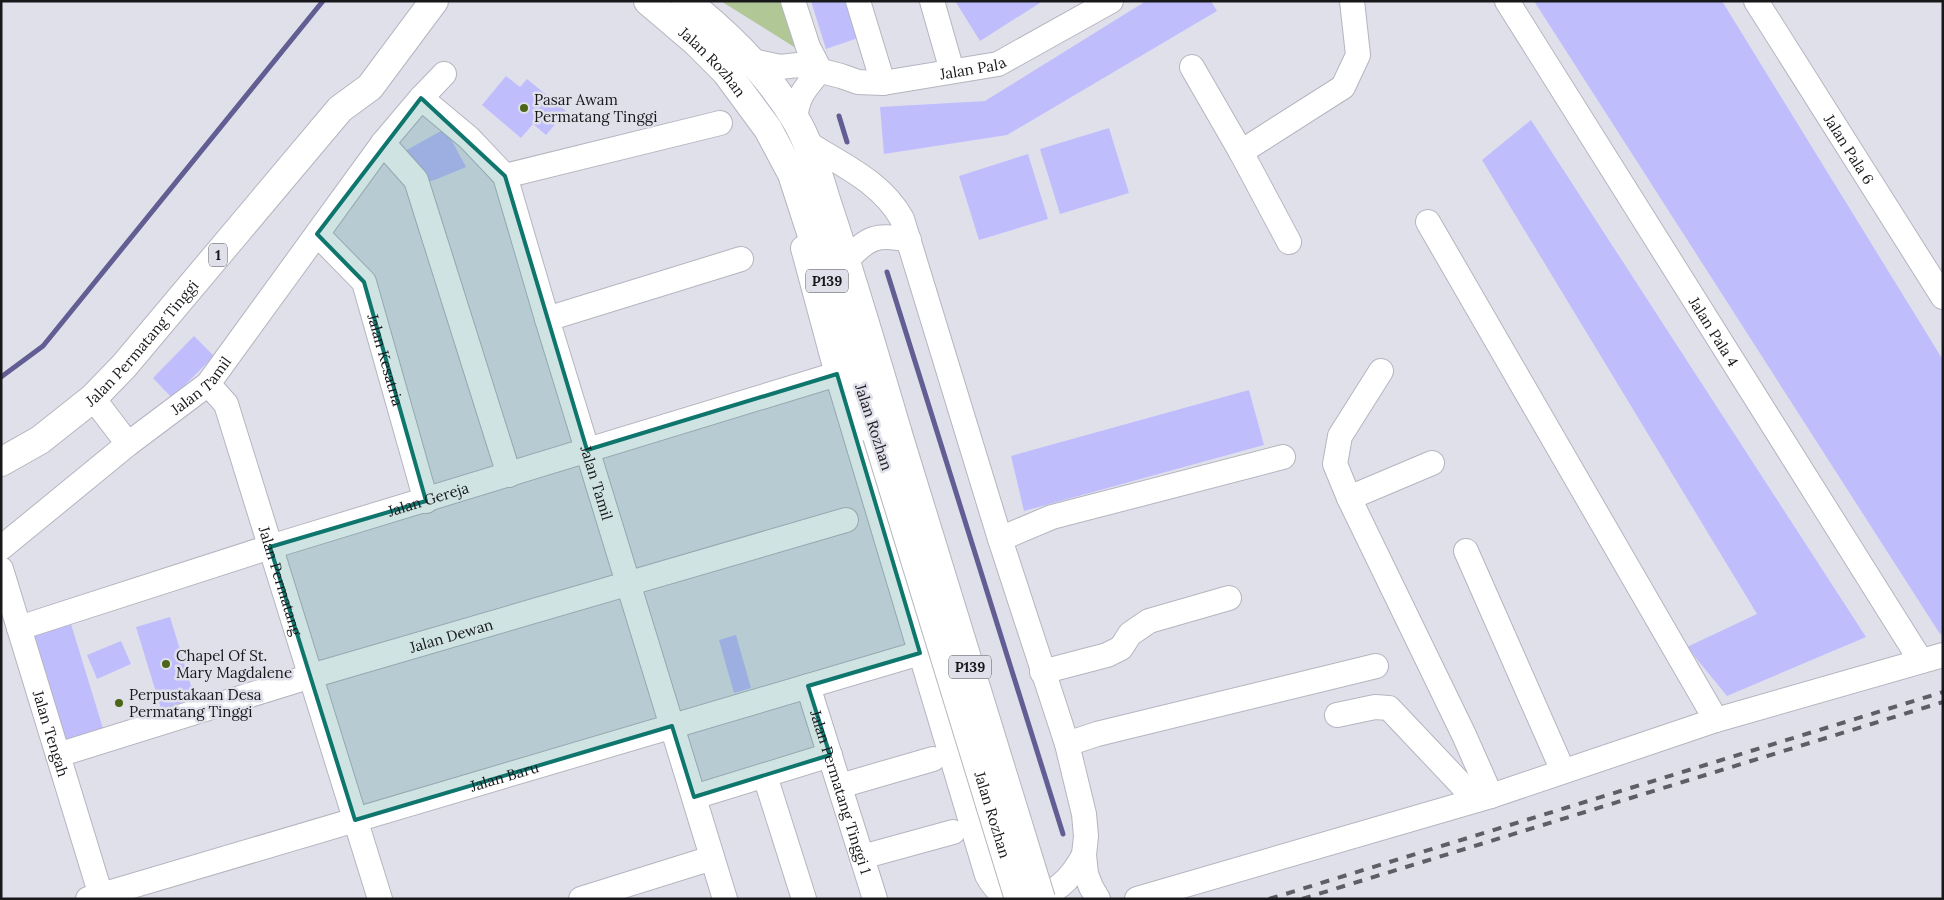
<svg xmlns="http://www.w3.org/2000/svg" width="1944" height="900" font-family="Lora,serif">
	<rect width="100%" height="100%" fill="#e0e0eb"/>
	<path fill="#b1c795" d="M722,1H784L799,50L724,3Z"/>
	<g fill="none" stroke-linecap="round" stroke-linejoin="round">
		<g stroke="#625e93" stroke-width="5">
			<path d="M839,116L847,142"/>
			<path d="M887,272L1063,834"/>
			<path d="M1,377L43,346L323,1"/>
		</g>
	</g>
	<g fill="#c0bdfd">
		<path d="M811,1H850L861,37L826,49Z"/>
		<path d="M955,1H1043L980,41Z"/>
		<path d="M1146,1H1211L1217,11L1007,135L884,154L880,107L985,101Z"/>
		<path d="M1534,1H1722L1943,360V633L1940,634Z"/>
		<path d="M506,76L520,87L527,79L566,111L546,135L533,124L521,138L482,105Z"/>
		<path d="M1531,120L1866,637L1727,696L1687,647L1757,614L1482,160Z"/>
		<path d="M1109,128L1129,193L1060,214L1040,149Z"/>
		<path d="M441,131L447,132L466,167L437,179L422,184L405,151Z"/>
		<path d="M1028,154L1048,219L979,240L959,176Z"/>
		<path d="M194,336L214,356L172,398L153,378Z"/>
		<path d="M1249,390L1264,445L1024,511L1011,456Z"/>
		<path d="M170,617L196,702L162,712L136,627Z"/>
		<path d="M71,624L105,735L66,747L32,636Z"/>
		<path d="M736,635L751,688L734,693L719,640Z"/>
		<path d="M121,641L131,664L97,679L87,655Z"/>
	</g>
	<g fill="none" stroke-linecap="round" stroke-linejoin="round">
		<defs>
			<g id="minor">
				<path d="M793,1L808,47L820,70"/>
				<path d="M858,1L883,83"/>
				<path d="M932,1L952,71"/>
				<path id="s1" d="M1507,1L1921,661"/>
				<path id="s2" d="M1756,1L1943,297"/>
				<path id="s3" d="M753,61L780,67L798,65L841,76L858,82L883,83L998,64L1111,1"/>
				<path d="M1192,67L1241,152"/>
				<path id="s4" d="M421,98L469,138L505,176L547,319L725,899"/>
				<path d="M795,118C799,92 805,90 820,70"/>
				<path d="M806,142C841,165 881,181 902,219L1000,539L1067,744L1084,814L1086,836L1084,855L1086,874L1091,887L1098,899"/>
				<path d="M383,143L416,180L509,475"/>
				<path d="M505,176L720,123"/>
				<path d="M1428,222L1716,720"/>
				<path id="s5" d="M317,234L364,282L426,501"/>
				<path d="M1289,242L1241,152L1343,87L1358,55L1352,1"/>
				<path d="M803,248L837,374L987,875C996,891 1001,895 1020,899"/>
				<path d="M846,261C868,237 877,233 909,240"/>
				<path d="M547,319L741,259"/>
				<path d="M1381,371L1340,436L1335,464L1349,498L1464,735L1491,796"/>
				<path id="s6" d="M208,384L226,404L380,899"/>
				<path d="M93,398L128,444"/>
				<path d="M1349,498L1432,463"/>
				<path d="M1000,539L1052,517L1283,457"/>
				<path id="s7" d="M1,548L128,444L208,384L383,143L421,98L444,74"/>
				<path d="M1466,551L1563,771"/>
				<path id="s8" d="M1,569L102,899"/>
				<path id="s9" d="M19,628L270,547L837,374"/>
				<path d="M1042,672L1107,655L1121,648L1130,634L1149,621L1229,598"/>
				<path id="s10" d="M808,686L875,899"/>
				<path d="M1337,715L1375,707L1389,708L1476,800"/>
				<path d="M1067,744L1097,734L1376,666"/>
				<path id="s11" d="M58,755L311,676L846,520"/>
				<path d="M765,776L804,899"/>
				<path d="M840,786L933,759"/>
				<path d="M694,797L830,755"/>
				<path d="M862,857L953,832"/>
				<path id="s12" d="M88,899L920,653"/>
				<path d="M581,899L712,858"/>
				<path d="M1025,899C1056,894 1069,882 1084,855"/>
				<path d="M1137,899L1491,796L1716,720L1943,655"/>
			</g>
			<g id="major">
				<path id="s13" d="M648,1L695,41L726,72L768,129L792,174L877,436"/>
				<path d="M686,1C728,34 766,71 794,117C811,144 819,179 829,209C854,284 876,359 898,434"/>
			</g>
			<g id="highway">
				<path id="s14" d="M1,462L40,440L93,398L124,366L340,109L370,87L434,1"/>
			</g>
		</defs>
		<use href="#minor" stroke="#b5b5c0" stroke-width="26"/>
		<use href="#major" stroke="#b5b5c0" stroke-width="30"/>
		<use href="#highway" stroke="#b5b5c0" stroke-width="30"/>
		<use href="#minor" stroke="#fff" stroke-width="24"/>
		<use href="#major" stroke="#fff" stroke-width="28"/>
		<use href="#highway" stroke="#fff" stroke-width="28"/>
		<g stroke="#5e5e64" stroke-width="4" stroke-dasharray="9 9" stroke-linecap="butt">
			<path d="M1269,899L1943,692"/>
			<path d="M1302,899L1943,702"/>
		</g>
		<defs>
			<g id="major-bridge">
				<path d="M898,434L1041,899"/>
				<path id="s15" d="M877,436L1019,899"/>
			</g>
		</defs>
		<use href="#major-bridge" stroke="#b5b5c0" stroke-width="30" stroke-linecap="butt"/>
		<use href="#major-bridge" stroke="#fff" stroke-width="28"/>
	</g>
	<path fill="#0f766e" fill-opacity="0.2" stroke="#0f766e" stroke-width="4" stroke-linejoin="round" d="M421,98L505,176L587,450L837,374L920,653L808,686L830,755L694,797L672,726L355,820L270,547L426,501L364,282L317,234Z"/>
	<g fill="#4b6618" stroke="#e0e0eb" stroke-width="2">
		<circle cx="524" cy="108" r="5"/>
		<circle cx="166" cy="664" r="5"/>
		<circle cx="119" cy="703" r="5"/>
	</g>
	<g text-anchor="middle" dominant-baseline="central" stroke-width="5" stroke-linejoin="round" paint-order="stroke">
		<g fill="#e0e0eb" stroke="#545459" stroke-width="1">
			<rect x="209" y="243.5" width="18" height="23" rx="4"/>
			<rect x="806" y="269.5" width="42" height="23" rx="4"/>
			<rect x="949" y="655.5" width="42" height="23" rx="4"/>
		</g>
		<g font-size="14" font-weight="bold" fill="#18181b">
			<text x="218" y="255">1</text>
			<text x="827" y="281">P139</text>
			<text x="970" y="667">P139</text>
		</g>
		<g font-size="15" fill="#18181b" stroke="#e0e0eb">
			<text stroke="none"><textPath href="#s13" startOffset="89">Jalan Rozhan</textPath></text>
			<text stroke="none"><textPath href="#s3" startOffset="224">Jalan Pala</textPath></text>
			<text stroke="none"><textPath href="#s2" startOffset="175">Jalan Pala 6</textPath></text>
			<text stroke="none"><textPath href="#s1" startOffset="390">Jalan Pala 4</textPath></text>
			<text stroke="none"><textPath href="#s14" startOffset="186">Jalan Permatang Tinggi</textPath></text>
			<text stroke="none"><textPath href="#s5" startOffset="148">Jalan Kesatria</textPath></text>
			<text stroke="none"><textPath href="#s7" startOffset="258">Jalan Tamil</textPath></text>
			<text transform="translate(874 427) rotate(72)">Jalan Rozhan</text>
			<text stroke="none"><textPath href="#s4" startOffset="435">Jalan Tamil</textPath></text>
			<text stroke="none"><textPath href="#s9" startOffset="429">Jalan Gereja</textPath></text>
			<text stroke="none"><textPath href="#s6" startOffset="212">Jalan Permatang</textPath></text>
			<text stroke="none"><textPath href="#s11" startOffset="411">Jalan Dewan</textPath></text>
			<text stroke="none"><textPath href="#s8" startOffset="172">Jalan Tengah</textPath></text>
			<text stroke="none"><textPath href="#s12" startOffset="434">Jalan Baru</textPath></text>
			<text stroke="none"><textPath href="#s10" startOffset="111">Jalan Permatang Tinggi 1</textPath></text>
			<text stroke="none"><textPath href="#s15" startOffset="396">Jalan Rozhan</textPath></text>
		</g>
		<g font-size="15" fill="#18181b" stroke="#e0e0eb" text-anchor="start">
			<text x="534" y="99">Pasar Awam<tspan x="534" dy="17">Permatang Tinggi</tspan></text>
			<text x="176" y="655">Chapel Of St.<tspan x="176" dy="17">Mary Magdalene</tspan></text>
			<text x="129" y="694">Perpustakaan Desa<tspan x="129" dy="17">Permatang Tinggi</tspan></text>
		</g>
	</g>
	<rect width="1944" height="900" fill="none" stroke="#18181b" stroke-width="5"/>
</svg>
